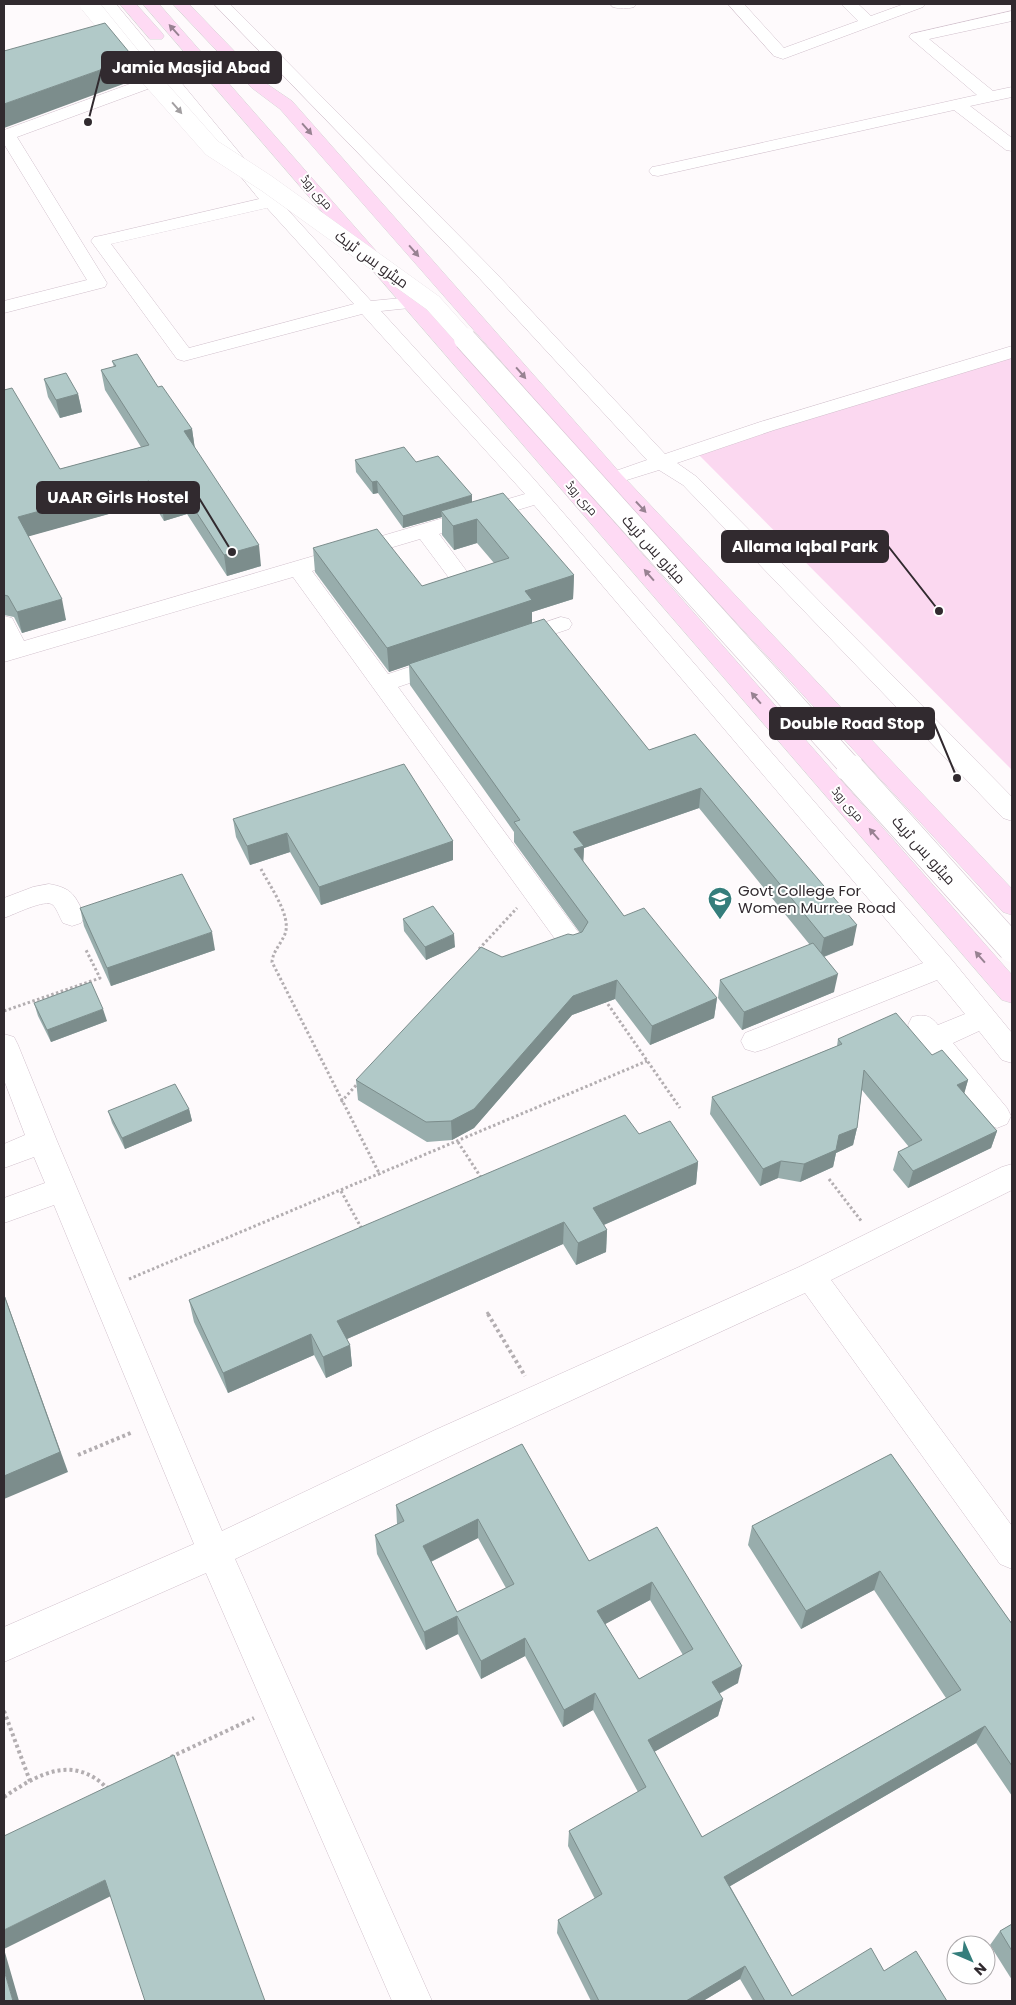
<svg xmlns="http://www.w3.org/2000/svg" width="1016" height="2005" font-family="Poppins,Cairo,sans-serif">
	<rect width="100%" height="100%" fill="#fefafc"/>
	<path fill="#fbd8f0" d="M1012,353V770L695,451Z"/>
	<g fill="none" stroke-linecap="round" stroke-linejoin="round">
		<defs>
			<g id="minor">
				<path d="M100,4H116L277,198L371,301L412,297L419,299L422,303L419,307L381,311L533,478L952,960L1012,1033V1063L1002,1060L979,1031L953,1043L1007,1108L1011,1116L1007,1124L997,1128L987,1124L912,1033L908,1025L912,1017C924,1014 930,1015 938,1025L965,1014L937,980L765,1049L755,1052L745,1049L741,1041L745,1033L923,963L534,505L439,534L474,581L471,586L463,588L455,586L420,539L312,571L388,674L446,655L454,658L458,663L454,668L398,687L581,936L585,943L581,950L572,953L563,950L293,577L4,662V616L12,618L24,641L525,494L362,314L184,361L177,359L91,241L94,237L100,236L259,199L164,83L17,137L107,283L105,287L4,313V301L87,280L4,144V130L157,74ZM267,208L354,304L189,348L111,244Z"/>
				<path d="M214,4H230L494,271L665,454L760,422L1012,346V358L774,430L677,463L697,477L1012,797V821L1003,818L683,485L659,470L614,484L607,482L603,478L607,474L647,460L480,279Z"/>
				<path d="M610,4H637L634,7C627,9 620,9 613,7Z"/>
				<path d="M728,4H744L784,48L858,21L841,4H858L871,16L904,4H926L923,7L783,59L774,56Z"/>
				<path d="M1012,11V21L929,39L993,91L1012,87V97L970,106L1012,138V151L1006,150L954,110L658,176L652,175L649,171L652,167L658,166L977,95L909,37L911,34Z"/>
				<path d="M561,617L569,619L572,624L569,629L515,647L507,645L503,640L507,635Z"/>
				<path d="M49,884C73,888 75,896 85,916L81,923L72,926L63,923C60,918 57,909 53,905C46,898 13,915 4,918V898L33,887Z"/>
				<path d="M4,1034L14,1037L18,1045L57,1141L222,1531L435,1430L799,1267L1002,1167L1012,1164V1190L831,1280L1012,1526V1569L1000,1564L805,1293L459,1452L235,1559L432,2001H392L206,1573L4,1662V1627L194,1544L54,1205L4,1223V1198L45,1183L34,1157L4,1168V1144L25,1135L4,1080Z"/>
			</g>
			<g id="major">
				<path d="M120,4H136L162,33L164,36L162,39H150Z"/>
				<path d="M143,4H159L1012,975V1003L1002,1000Z"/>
				<path d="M173,4H189L264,82L292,101L621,474L1012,889V915L1003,912L607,482L280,109L252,88Z"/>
			</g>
		</defs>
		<use href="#minor" stroke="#d1c0cc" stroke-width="1"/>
		<use href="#major" stroke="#d6d4d5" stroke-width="1"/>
		<g stroke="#b3aeb1" stroke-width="3" stroke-dasharray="2.5 2.5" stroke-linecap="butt">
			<path d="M261,869C269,885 292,916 285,934C281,944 273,951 272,962L380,1175"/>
			<path d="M479,949L517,908"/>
			<path d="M605,1000L680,1108"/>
			<path d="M4,1011L100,978L86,950"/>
			<path d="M341,1102L359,1082"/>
			<path d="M458,1142L482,1179"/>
			<path d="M829,1179L862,1222"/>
			<path d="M341,1191L363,1231"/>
			<path d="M129,1279L647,1061"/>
			<path d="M487,1312L489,1315"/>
		</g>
		<g stroke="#b3aeb1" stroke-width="4" stroke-dasharray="3 3" stroke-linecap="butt">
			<path d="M488,1314L525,1376"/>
			<path d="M78,1455L133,1432"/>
			<path d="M4,1711L30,1781"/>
			<path d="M171,1757L254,1718"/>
			<path d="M4,1797C38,1774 73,1754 107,1788L109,1787"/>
		</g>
		<use href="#minor" fill="#fff" fill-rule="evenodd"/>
		<use href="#major" fill="#fedaf4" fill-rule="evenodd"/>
		<defs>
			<path id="minor-bridge-far2" d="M89,4L136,62L212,148L266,183L433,303L466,340"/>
			<path id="minor-bridge-far1" d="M465,339L853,770"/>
			<path id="minor-bridge" d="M851,769L1012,948"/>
		</defs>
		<use href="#minor-bridge-far2" stroke="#d1c0cc" stroke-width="18" stroke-linecap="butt"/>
		<use href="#minor-bridge-far1" stroke="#d1c0cc" stroke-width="23" stroke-linecap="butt"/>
		<use href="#minor-bridge" stroke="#d1c0cc" stroke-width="29" stroke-linecap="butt"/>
		<use href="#minor-bridge-far2" stroke="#fff" stroke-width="18"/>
		<use href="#minor-bridge-far1" stroke="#fff" stroke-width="22"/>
		<use href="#minor-bridge" stroke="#fff" stroke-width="28"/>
	</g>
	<g fill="#98adac" fill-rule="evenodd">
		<path d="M112,361L158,387L192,429L195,449L261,566L227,576L187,514L164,521L152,502L28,536L66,620L22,633L14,617L4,615V390L60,469L141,447L105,390L101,370L114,367Z"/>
		<path d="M44,379L78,394L82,412L60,418L48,397Z"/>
		<path d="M355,460L416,462L574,575L573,599L532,612V623L649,750L695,734L853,945L824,957L834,992L742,1030L718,998L720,980L810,945L699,808L584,848L583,862L624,916L717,998L714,1018L650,1045L615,999L572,1015L474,1128L452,1140L427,1142L358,1100L356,1080L502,957L580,933L514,842V832L410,685L409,665L389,672L315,572L313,548L422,586L494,563L477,543L454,550L442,535V517L403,528L378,493L373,494L356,472Z"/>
		<path d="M233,819L453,841V860L321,905L290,852L250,865L236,837Z"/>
		<path d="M80,908L215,950L111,986L84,926Z"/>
		<path d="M403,919L455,947L426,960L404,931Z"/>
		<path d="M34,1003L107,1021L51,1042L38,1016Z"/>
		<path d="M838,1039L932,1055L968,1080L964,1093L997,1131L991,1148L908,1188L893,1170L898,1152L909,1147L862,1090L857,1128L853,1145L836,1153L833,1167L800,1182L778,1178L760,1186L710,1114L712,1097L837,1046Z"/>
		<path d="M189,1109L192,1121L125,1149L112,1123L108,1111Z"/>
		<path d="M639,1134L698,1162L696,1184L604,1225L607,1230L606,1252L576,1265L563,1244L347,1339L350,1345L352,1366L326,1378L314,1355L228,1393L194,1322L189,1300Z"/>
		<path d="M522,1444L589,1561L657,1527L738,1683L719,1694L723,1699L718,1716L654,1752L702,1837L946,1698L874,1590L801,1629L748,1545L752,1526L891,1454L1012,1624V1796L976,1743L730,1886L792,1996L884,1971L947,2001H753L740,1979L703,2001H591L557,1933L558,1920L595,1899L568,1846L569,1831L638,1792L593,1710L563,1727L525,1656L481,1679L458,1634L426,1650L377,1554L375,1535L397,1524L396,1505ZM478,1538L506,1588L457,1612L431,1562ZM650,1600L683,1655L639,1679L605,1624Z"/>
		<path d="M1012,1924V1980L990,1945L1000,1931Z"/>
	</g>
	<g fill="#7c8d8c">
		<path d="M134,58L137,79L4,128V104Z"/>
		<path d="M78,394L82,412L60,418L56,400Z"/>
		<path d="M192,429L195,450L184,431Z"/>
		<path d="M149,481L152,502L23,538L18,517Z"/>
		<path d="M377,481L378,493L373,494L372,482Z"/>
		<path d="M184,493L187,514L164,521L161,500Z"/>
		<path d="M472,495V508L441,511L442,517L403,528V516Z"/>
		<path d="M477,519V543L454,550L453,526Z"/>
		<path d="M259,545L261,566L227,576L224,555Z"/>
		<path d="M574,575L573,599L532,612V624L389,672L387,648L525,591Z"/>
		<path d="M62,599L66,620L22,633L17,612Z"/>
		<path d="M701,788L699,808L584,848L583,866L573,870V832Z"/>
		<path d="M287,833L290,852L250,865L247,846Z"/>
		<path d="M453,841V860L321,905L319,887Z"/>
		<path d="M857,925L853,945L820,958L824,938Z"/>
		<path d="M212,932L215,950L111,986L107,968Z"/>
		<path d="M454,934L455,947L426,960L425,947Z"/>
		<path d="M838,974L834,992L742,1030L744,1012Z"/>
		<path d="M617,980L615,999L572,1015L474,1128L452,1140L451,1121L573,996Z"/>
		<path d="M717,998L714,1018L650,1045L652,1026Z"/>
		<path d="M103,1009L107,1021L51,1042L47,1030Z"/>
		<path d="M968,1080L963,1098L957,1085Z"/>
		<path d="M189,1109L192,1121L125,1149L122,1138Z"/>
		<path d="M857,1128L853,1145L836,1153L833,1167L800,1182L804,1164L839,1135Z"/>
		<path d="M997,1131L991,1148L908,1188L913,1171Z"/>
		<path d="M781,1161L778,1178L760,1186L763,1169Z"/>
		<path d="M698,1162L696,1184L592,1230L593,1208Z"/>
		<path d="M564,1222L563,1244L340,1342L337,1321Z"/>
		<path d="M607,1230L606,1252L576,1265L578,1243Z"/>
		<path d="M4,1294L68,1472L4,1499Z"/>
		<path d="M311,1334L314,1355L228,1393L223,1373Z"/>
		<path d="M350,1345L352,1366L326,1378L323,1357Z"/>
		<path d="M478,1519V1538L424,1565L423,1546Z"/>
		<path d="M880,1571L874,1590L801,1629L806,1611Z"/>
		<path d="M652,1582L650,1600L596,1629L597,1611Z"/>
		<path d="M457,1616L458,1634L426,1650L424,1632Z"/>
		<path d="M525,1638V1656L481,1679V1661Z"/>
		<path d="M742,1666L738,1683L708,1699L712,1682Z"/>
		<path d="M595,1693L593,1710L563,1727L564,1710Z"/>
		<path d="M723,1699L718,1716L645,1757L648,1740Z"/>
		<path d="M985,1726L976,1743L720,1892L724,1877Z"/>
		<path d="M105,1880L113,1895L4,1949L19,2001H13L4,1970V1930Z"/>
		<path d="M745,1966L740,1979L703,2001H686Z"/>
	</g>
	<g fill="#b1c9c8" stroke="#7c8d8c" fill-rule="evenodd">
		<path d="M105,23L134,58L4,104V51Z"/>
		<path d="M137,354L158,387L162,386L192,429L184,431L259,545L224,555L184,493L161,500L149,481L18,517L62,599L17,612L8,596L4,595V390L12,388L60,469L149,445L101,370L116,366L112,361Z"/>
		<path d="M66,373L78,394L56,400L44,379Z"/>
		<path d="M404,447L416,462L438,456L472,495L403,516L377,481L372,482L355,460Z"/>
		<path d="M503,493L574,575L525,591L532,600L387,648L313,548L377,529L422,586L509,558L477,519L453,526L441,511Z"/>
		<path d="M544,619L649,750L695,734L857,925L824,938L701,788L573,832L584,846L574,849L624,916L644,908L717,998L652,1026L617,980L573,996L474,1109L451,1121L426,1122L356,1080L481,947L502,957L568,934L573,935L582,932L588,922L514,822L520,820L409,664Z"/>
		<path d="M404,764L453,841L319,887L287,833L247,846L233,819Z"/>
		<path d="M182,874L212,932L107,968L80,908Z"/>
		<path d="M433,906L454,934L425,947L403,919Z"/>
		<path d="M813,943L838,974L744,1012L720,980Z"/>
		<path d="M91,982L103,1009L47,1030L34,1003Z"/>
		<path d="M896,1013L932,1055L942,1050L968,1080L957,1085L997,1131L913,1171L898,1152L922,1140L864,1070L857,1128L839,1135L836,1150L804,1164L781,1161L763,1169L712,1097L842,1044L838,1039Z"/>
		<path d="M175,1084L189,1109L122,1138L108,1111Z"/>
		<path d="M625,1115L639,1134L670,1121L698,1162L593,1208L607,1230L578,1243L564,1222L337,1321L350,1345L323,1357L311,1334L223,1373L189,1300Z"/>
		<path d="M4,1295L60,1452L4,1476Z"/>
		<path d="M522,1444L589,1561L657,1527L742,1666L712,1682L723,1699L648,1740L702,1837L961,1690L880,1571L806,1611L752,1526L891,1454L1012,1624V1766L985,1726L724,1877L792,1996L871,1948L884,1971L916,1951L947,2001H765L745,1966L686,2001H599L558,1920L602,1894L569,1831L646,1787L595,1693L564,1710L525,1638L481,1661L457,1616L424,1632L375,1535L404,1521L396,1505ZM478,1519L514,1584L457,1612L423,1546ZM652,1582L693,1649L639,1679L597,1611Z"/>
		<path d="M174,1755L265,2001H145L105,1880L4,1930V1836Z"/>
		<path d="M1012,1924V1951L1000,1931Z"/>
		<path d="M4,1970L13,2001H4Z"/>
	</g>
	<defs><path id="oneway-solid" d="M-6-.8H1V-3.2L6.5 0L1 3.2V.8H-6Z" transform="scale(1.25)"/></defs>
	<g fill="#988292">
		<use href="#oneway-solid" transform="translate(174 30) rotate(-132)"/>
		<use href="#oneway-solid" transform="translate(307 129) rotate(49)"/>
		<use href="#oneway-solid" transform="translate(414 251) rotate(49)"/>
		<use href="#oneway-solid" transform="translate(521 373) rotate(49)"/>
		<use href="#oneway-solid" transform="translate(641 507) rotate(47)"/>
		<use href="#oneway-solid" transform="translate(649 575) rotate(-131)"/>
		<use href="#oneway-solid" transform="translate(756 698) rotate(-131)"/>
		<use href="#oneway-solid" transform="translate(874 834) rotate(-131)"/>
		<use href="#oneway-solid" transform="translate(980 957) rotate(-131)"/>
	</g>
	<use fill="#a29fa1" href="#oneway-solid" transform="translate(177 108) rotate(49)"/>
	<defs>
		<symbol id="university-pin" viewBox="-11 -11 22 30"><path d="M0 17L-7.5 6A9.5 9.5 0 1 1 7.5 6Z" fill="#357e7c" stroke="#fff"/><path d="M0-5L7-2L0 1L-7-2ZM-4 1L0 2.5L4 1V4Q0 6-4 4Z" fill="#fff"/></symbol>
	</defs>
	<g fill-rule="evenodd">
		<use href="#university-pin" x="706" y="885" width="28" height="38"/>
	</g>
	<g text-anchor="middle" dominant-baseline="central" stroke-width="4" stroke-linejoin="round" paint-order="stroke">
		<g font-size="12" fill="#312a2f" stroke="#fff">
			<text transform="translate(317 192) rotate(49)">مری روڈ</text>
			<text transform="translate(582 498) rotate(49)">مری روڈ</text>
			<text transform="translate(848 804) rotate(49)">مری روڈ</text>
		</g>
		<g font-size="15" fill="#312a2f" stroke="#fff">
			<text transform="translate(372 259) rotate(36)">میٹرو بس ٹریک</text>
			<text transform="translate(654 549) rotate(48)">میٹرو بس ٹریک</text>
			<text transform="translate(924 850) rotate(48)">میٹرو بس ٹریک</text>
		</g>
		<g font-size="15" fill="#312a2f" stroke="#fff" text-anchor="start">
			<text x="738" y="890">Govt College For<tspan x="738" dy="17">Women Murree Road</tspan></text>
		</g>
	</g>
	<path fill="none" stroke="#312a2f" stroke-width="2" d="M88 122L102 68M232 552L199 498M939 611L888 546M957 778L934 723"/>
	<g fill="#312a2f" stroke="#fff" stroke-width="2">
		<circle cx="88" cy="122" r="5"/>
		<circle cx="232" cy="552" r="5"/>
		<circle cx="939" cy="611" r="5"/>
		<circle cx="957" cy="778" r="5"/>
	</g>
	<g fill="#312a2f" stroke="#312a2f" stroke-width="2">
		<rect x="102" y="52" width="179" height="31" rx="5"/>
		<rect x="37" y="482" width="162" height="31" rx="5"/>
		<rect x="722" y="531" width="166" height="31" rx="5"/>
		<rect x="770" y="708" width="164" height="31" rx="5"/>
	</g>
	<g font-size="16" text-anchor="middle" font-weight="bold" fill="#fff">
		<text x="191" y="73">Jamia Masjid Abad</text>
		<text x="118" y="503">UAAR Girls Hostel</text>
		<text x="805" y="552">Allama Iqbal Park</text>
		<text x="852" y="729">Double Road Stop</text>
	</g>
	<rect width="1016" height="2005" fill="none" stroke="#312a2f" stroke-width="10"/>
	<g transform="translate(971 1960) rotate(135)"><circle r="24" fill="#ffffff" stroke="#adaaac"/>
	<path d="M0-4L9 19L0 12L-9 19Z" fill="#357e7c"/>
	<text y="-8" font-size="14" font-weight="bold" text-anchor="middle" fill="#312a2f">N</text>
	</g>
</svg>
